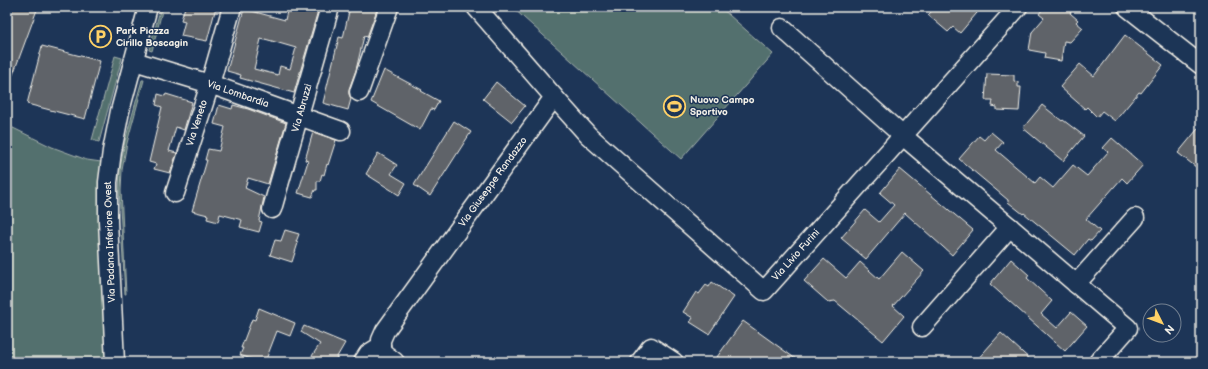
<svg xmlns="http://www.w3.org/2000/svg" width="1208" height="369" font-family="'Balsamiq Sans',sans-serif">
	<rect width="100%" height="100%" fill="#1d3557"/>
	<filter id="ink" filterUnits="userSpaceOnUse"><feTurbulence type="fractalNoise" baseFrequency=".025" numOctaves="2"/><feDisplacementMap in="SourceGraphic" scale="8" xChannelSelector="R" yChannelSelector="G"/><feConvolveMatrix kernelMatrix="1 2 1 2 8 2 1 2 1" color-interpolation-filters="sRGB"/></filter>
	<g filter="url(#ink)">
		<g fill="#53706e" stroke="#a4b0ab">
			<path d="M161,7H163L152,51L149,50Z"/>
			<path d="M514,7H720L773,54L681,159L513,8Z"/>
			<path d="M115,56L122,58L99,142L92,140Z"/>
			<path d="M142,80H144L127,143L122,170L121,190L126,294H125L119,190L120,169L125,141Z"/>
			<path d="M9,126L52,147L87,160L101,162L104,165L108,362H7V128H9Z"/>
		</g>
		<g fill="#5e6369" stroke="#f4f1e8" fill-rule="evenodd">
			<path d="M7,7H38L8,88L7,87Z"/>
			<path d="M185,7H216L207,41L181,36L185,21L181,20Z"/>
			<path d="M288,7H319L294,93L240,78L241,75L227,71L244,9L285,20ZM261,39L265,40V39L296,48L290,69L280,66L278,75L254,69Z"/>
			<path d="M350,7H378L367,37L364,36L356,70L349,89V94L351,99L348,110L323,103L339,37L343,38Z"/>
			<path d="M936,7H982L960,33L953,27L948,32L928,15Z"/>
			<path d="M1044,7H1075L1070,13L1078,20L1076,22L1083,28L1070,42L1064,41L1061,61L1044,58L1045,53L1029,50L1032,32L1044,18L1039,14Z"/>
			<path d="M1125,35L1163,65L1141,93L1139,92L1115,121L1102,111L1097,117L1087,107L1085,109L1060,87L1080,64L1094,76Z"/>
			<path d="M42,46L100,61L85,119L27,104Z"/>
			<path d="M384,70L422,90L421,91L439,101L434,110L431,109L420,130L371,102Z"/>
			<path d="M987,74L1014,75V81L1018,82V87H1021L1019,111L997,110V107L992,106L993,100H985Z"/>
			<path d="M496,82L525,106L512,122L483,99Z"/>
			<path d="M158,94L165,96L166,94L192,102L184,130L176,127L169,151L177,153L170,173L154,169L156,164L149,162L162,107L156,105Z"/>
			<path d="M219,105L232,109L233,105L248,109L286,123L268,184L248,178L245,188L264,197L259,221L262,222L259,232L240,227L242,220L220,214L218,222L207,219L208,215L192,211L207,160H205L208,149L219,151L225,127L214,124Z"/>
			<path d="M1042,105L1062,121L1063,120L1084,136L1063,161L1023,128Z"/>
			<path d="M454,121L471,132L430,196L414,185Z"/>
			<path d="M1201,125V171L1178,153Z"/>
			<path d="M313,132L336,140L328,165L327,164L324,175L322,174L320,181H317V190H315L312,197L298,193L308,161L305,160Z"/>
			<path d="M991,132L1003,142L996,150L1035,183L1040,177L1053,188L1073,165L1087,176L1108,152L1103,148L1112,138L1143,165L1127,183L1122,178L1086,219L1100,231L1091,241L1088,239L1075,255L1024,213L1023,214L1008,202V200L959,159L979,136L984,140Z"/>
			<path d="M378,153L397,165L391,174L406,183L399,195L366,174Z"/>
			<path d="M900,169L973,230L952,255L905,213L866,259L841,238L865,210L879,222L894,205L880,193Z"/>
			<path d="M285,230L299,234L296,242L298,243L292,262L270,255L275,240L281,241Z"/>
			<path d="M902,252L924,271L893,306L904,316L883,341L835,301L828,302L804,281L824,259L846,278L860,262L879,279Z"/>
			<path d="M1011,259L1029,275L1027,278L1052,301L1041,314L1057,328L1071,312L1087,326L1065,351L990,284Z"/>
			<path d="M712,282L734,297L709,334L690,322L693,318L683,312L696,292L699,294L706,285L709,287Z"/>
			<path d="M259,308L295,323L290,336L277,331L265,362H259L240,355L243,348H241L252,319L255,320Z"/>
			<path d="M743,321L800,362H725L717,357Z"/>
			<path d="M304,326L345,343L334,362H308L320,344L301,332Z"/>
			<path d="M1001,333L1033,362H975Z"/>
		</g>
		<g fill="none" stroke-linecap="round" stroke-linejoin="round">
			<defs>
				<g id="minor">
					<path d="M1127,7L1201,65"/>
					<path d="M782,28L903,136L1128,328L1098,362"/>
					<path d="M134,61L210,84L341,131"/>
					<path d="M359,92L389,7"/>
					<path d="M554,97L588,135L764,291L1018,7"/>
					<path d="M175,193L210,84L232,7"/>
					<path d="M272,209L330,7"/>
					<path d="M1076,284L1135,218"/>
					<path d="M922,327L1010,227"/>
					<path d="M381,346L382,352L395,362"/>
					<path d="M115,362L108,221V182L112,151L120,111L148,7"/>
					<path d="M363,362L368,354L381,346V340L385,331L554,97L476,7"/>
					<path d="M640,362L651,347L674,362"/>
				</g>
			</defs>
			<use href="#minor" stroke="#f4f1e8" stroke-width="21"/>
			<use href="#minor" stroke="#1d3557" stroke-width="18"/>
			<path stroke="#f4f1e8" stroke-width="3" stroke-dasharray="6 3" stroke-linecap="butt" d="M1200,362L1201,361"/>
		</g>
	</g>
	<defs>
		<symbol id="parking-ring" viewBox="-11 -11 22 22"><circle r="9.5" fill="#1d3557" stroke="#ffd166" stroke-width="1.5"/><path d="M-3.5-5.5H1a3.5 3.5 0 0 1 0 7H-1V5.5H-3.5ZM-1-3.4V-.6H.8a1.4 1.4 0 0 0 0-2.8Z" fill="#ffd166"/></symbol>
		<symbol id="stadium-ring" viewBox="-11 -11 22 22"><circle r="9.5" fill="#1d3557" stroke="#ffd166" stroke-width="1.5"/><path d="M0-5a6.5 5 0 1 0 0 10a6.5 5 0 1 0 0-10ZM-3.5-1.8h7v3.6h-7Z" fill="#ffd166"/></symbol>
	</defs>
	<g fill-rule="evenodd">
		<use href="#parking-ring" x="88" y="24" width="25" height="25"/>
		<use href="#stadium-ring" x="662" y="94" width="25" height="25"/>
	</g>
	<g text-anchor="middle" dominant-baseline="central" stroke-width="3" stroke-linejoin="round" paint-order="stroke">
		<g font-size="10" font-weight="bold" fill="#f4f1e8" stroke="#1d3557" text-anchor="start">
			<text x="116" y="31">Park Piazza<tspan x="116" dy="12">Cirillo Boscagin</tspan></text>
			<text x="690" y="100">Nuovo Campo<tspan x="690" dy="12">Sportivo</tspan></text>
		</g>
		<g font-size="10" fill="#f4f1e8" stroke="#1d3557">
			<text transform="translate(238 94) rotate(19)">Via Lombardia</text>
			<text transform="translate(302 108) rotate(-74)">Via Abruzzi</text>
			<text transform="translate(197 123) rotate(-72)">Via Veneto</text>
			<text transform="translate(493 182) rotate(-54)">Via Giuseppe Randazzo</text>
			<text transform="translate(110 242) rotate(-92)">Via Padana Inferiore Ovest</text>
			<text transform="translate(796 255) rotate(-48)">Via Livio Furini</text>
		</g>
	</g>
	<rect width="1208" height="369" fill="none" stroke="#1d3557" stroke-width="24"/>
	<rect x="12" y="12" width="1184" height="345" fill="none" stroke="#f4f1e8" stroke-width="1.5" filter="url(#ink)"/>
	<g transform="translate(1162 323) rotate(132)"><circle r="19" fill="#1d3557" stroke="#738091"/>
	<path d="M0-3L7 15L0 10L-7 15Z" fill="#ffd166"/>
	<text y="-6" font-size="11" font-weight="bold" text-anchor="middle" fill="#f4f1e8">N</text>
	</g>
</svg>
